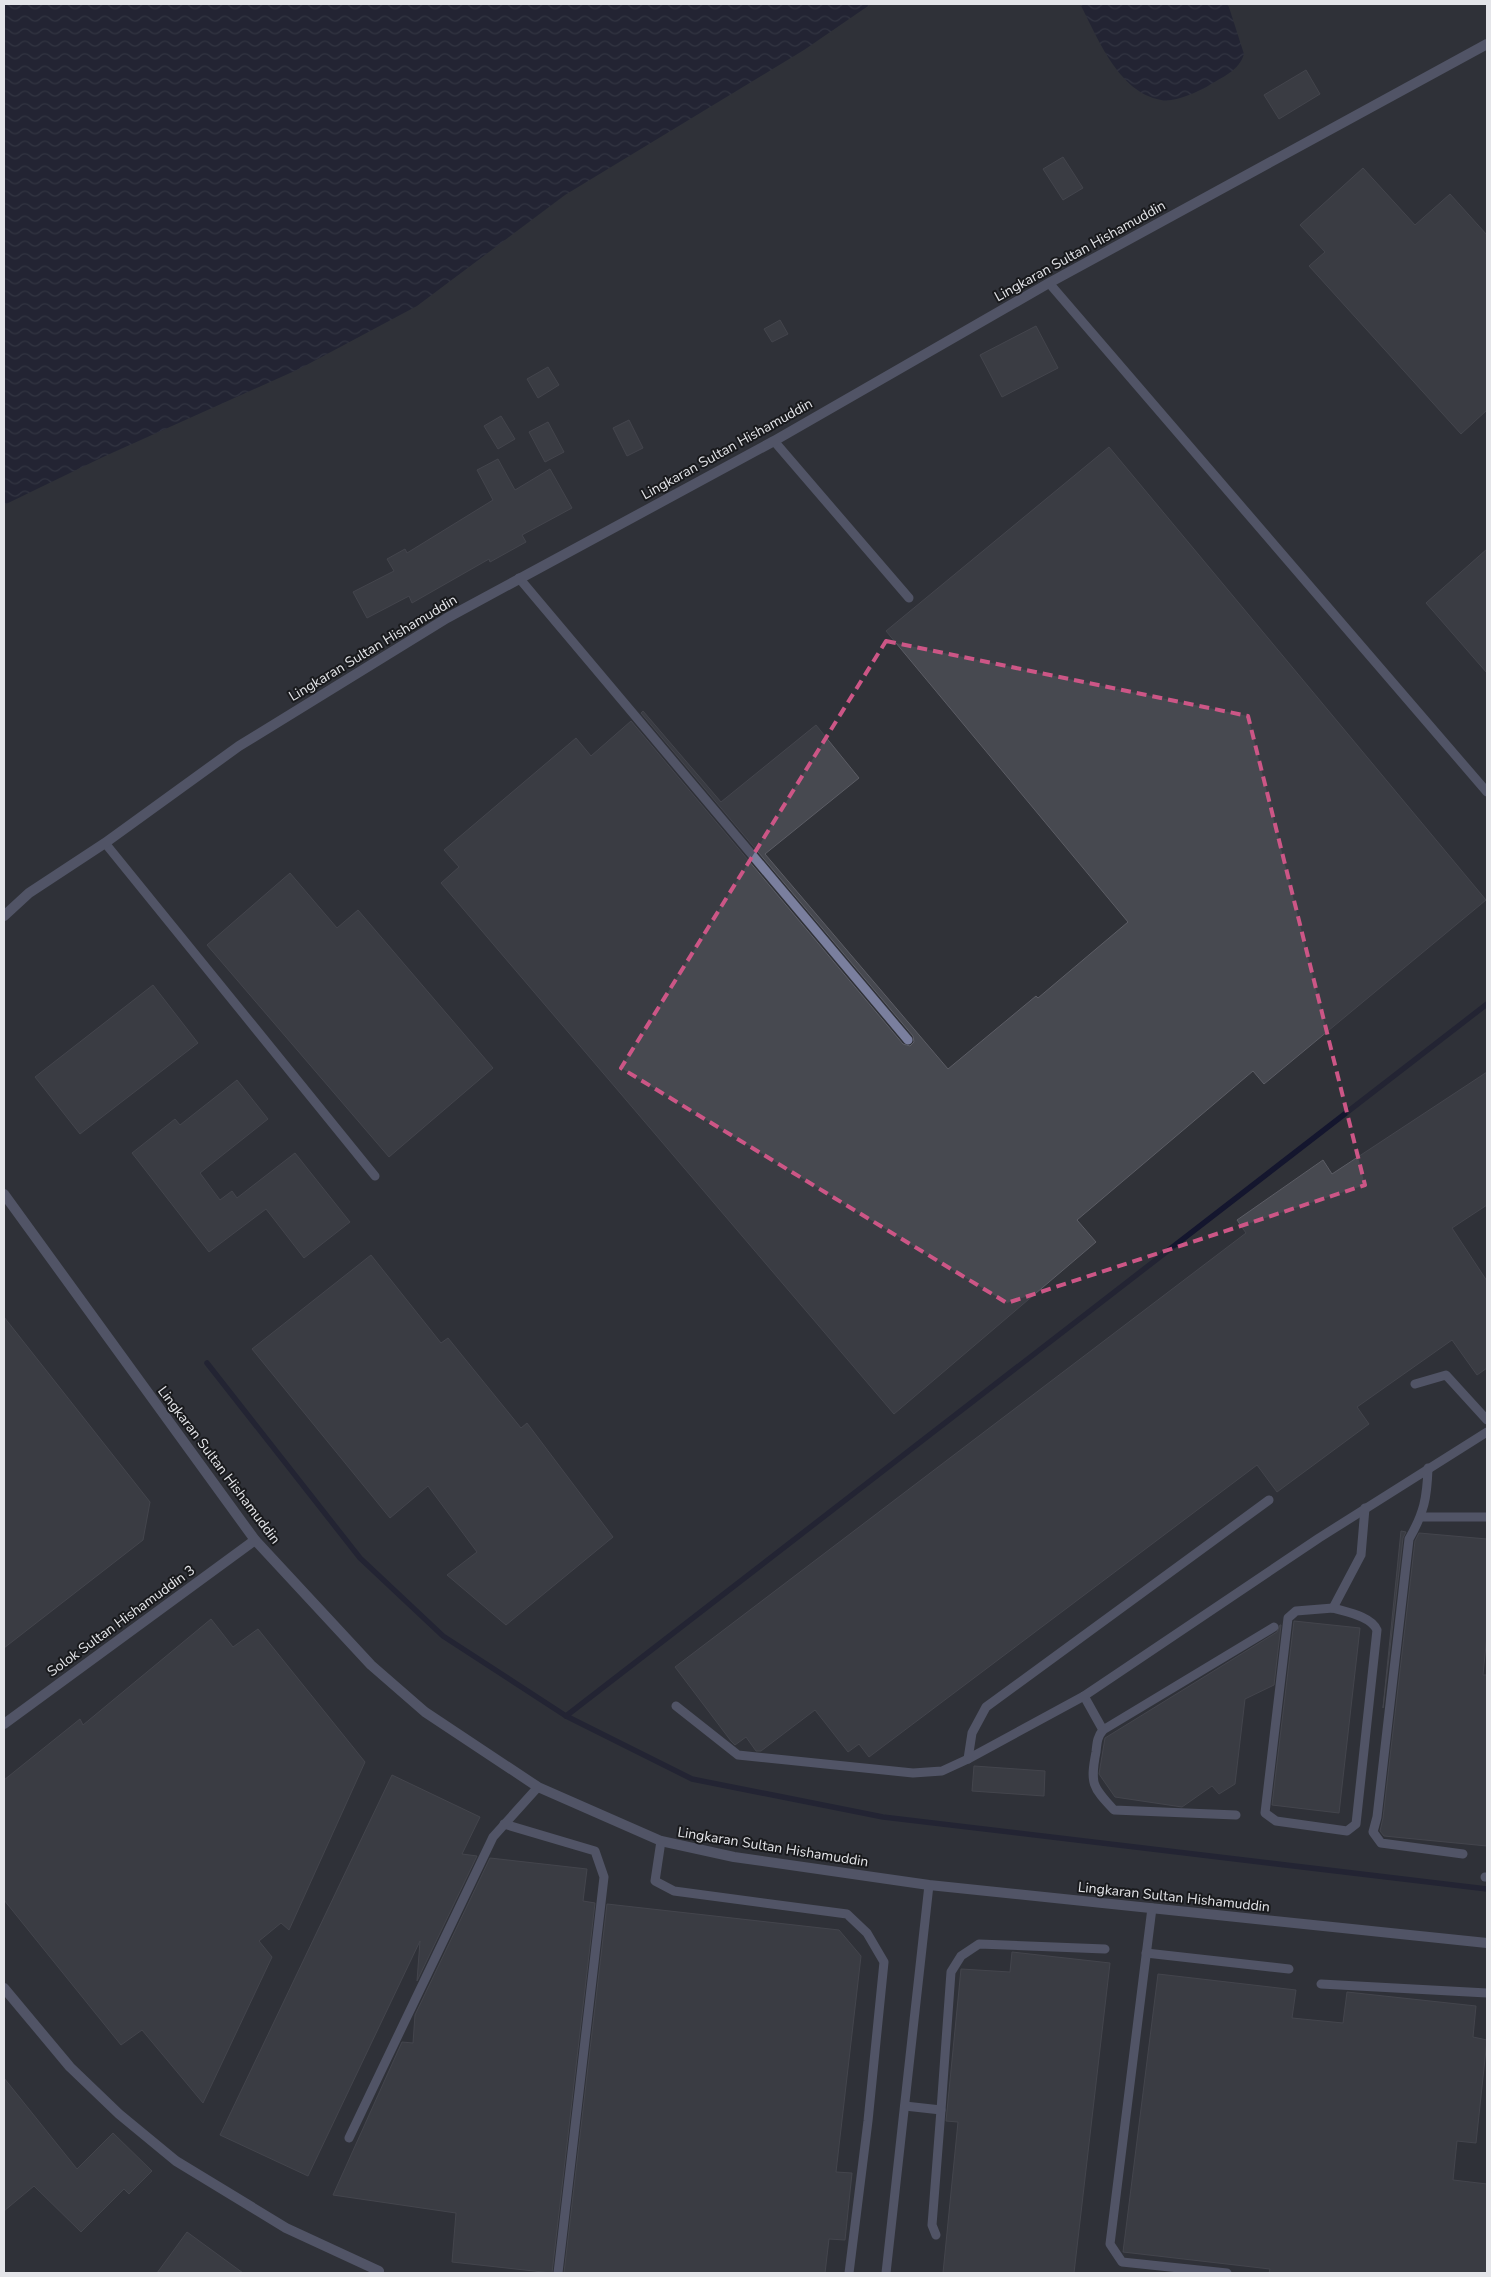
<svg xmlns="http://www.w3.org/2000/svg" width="1491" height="2277" font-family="'Nunito Sans',sans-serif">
	<defs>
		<pattern id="water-waves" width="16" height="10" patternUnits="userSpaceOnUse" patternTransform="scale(1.25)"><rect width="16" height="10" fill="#14162e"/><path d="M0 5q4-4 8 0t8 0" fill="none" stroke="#36384c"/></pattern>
	</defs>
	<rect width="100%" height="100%" fill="#303238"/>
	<g fill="url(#water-waves)">
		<path d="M4,4H871L804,50L565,195L417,306L299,369L103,457L4,505Z"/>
		<path d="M1080,4H1228L1244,54C1239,71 1222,77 1208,86C1197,92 1174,103 1161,100C1118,92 1098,38 1080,4Z"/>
	</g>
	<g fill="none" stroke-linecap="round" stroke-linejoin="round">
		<g stroke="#14162e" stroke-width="5.5">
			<path d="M207,1363L360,1558L443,1636L566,1716L692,1779L883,1817L1487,1889"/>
			<path d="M566,1716L1487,1004"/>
		</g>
	</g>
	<g fill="#474950" stroke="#5c5d65">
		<path d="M1306,70L1320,94L1279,119L1264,95Z"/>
		<path d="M1063,157L1083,188L1063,200L1043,169Z"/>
		<path d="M1363,168L1415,225L1450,194L1487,235V410L1461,434L1309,266L1325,252L1300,225Z"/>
		<path d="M780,320L788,334L772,342L764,329Z"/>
		<path d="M1036,326L1058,368L1002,397L980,355Z"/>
		<path d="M548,367L559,385L538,398L527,379Z"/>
		<path d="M501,416L515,439L498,449L484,426Z"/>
		<path d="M629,420L643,448L627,456L613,428Z"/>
		<path d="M548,422L564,452L545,462L529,432Z"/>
		<path d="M1109,447L1486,900L1264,1084L1253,1071L1077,1220L1096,1242L894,1414L441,883L459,867L444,850L576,738L591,756L631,721L903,1044L910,1046L914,1042L913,1036L641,713L643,711L721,802L816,725L859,778L765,854L948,1069L1036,996L1038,998L1128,922L886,631Z"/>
		<path d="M498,459L515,490L550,469L572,508L522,535L526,542L490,562L489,559L412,603L409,596L367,618L353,592L394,571L387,559L405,549L407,553L493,500L477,470Z"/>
		<path d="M1487,549V673L1426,603Z"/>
		<path d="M290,873L337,928L358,910L493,1068L389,1157L207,945Z"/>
		<path d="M153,985L198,1043L80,1134L35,1077Z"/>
		<path d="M1487,1072V1205L1452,1228L1487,1281V1368L1477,1375L1452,1340L1357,1407L1369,1424L1277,1492L1257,1465L869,1757L859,1744L848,1752L815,1710L761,1751H756L746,1737L735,1745L731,1741L675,1667L1246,1233L1237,1220L1323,1160L1332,1174Z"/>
		<path d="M237,1080L268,1119L200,1173L220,1200L232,1191L237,1198L295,1153L350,1222L304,1258L266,1209L209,1252L132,1153L175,1119L180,1125Z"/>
		<path d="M371,1255L441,1343L448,1338L521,1428L527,1423L613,1537L506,1625L447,1575L477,1552L428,1486L390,1518L252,1349Z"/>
		<path d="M4,1317L150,1502L143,1540L4,1648Z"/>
		<path d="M1401,1531L1406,1532L1403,1538L1383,1708Z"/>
		<path d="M1419,1533L1487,1539V1635L1483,1675H1487V1846L1384,1836L1380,1831L1383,1818L1415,1541Z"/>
		<path d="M211,1619L233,1647L258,1629L365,1762L289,1930L281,1923L259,1941L272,1957L203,2103L142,2030L121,2045L4,1900V1780L80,1719L83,1725Z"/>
		<path d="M1294,1621L1360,1628L1339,1813L1272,1805Z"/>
		<path d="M1280,1625H1281L1274,1685L1245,1699L1235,1784L1219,1794L1212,1786L1182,1807L1115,1797L1099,1774L1105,1738L1277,1632Z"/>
		<path d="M974,1766L1045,1771L1044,1796L972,1791Z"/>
		<path d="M392,1775L480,1817L462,1854L477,1856L417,1981L420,1941L308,2176L220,2135Z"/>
		<path d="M490,1858L587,1869L583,1901L595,1903L552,2273L452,2262L456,2213L333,2195L402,2042L413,2043L415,2015Z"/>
		<path d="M607,1904L839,1930L861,1956L836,2172L852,2173L845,2240L829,2239L825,2273H564Z"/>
		<path d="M1012,1952L1110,1963L1074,2273H943L958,2122L946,2121L961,1969L1010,1972Z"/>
		<path d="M1158,1974L1296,1990L1292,2018L1343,2023L1347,1992L1476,2006L1473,2037L1487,2040L1476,2143L1457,2141L1453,2180L1487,2184V2273H1269L1270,2269L1123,2252Z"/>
		<path d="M4,2078L77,2169L113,2133L152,2171L129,2194L124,2189L81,2232L34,2186L4,2211Z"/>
		<path d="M187,2232L243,2273H157Z"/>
	</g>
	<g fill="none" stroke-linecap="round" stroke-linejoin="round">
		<g stroke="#7a7f9e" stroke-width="9">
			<path d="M1049,283L1487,792"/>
			<path d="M774,441L909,598"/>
			<path d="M519,578L908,1040"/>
			<path d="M105,843L375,1176"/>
			<path d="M1415,1384L1446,1375L1487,1420"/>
			<path d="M1428,1468C1427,1498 1424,1513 1409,1539L1377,1817L1373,1832L1381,1843L1463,1854"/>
			<path d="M1422,1517H1487"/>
			<path d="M1333,1608C1346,1612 1371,1616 1377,1630L1356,1824L1347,1831L1276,1821L1265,1813L1288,1618L1296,1611Z"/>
			<path d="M1333,1608L1361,1555L1365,1508"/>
			<path d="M1084,1696L1103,1730L1274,1627"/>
			<path d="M676,1706L738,1755L913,1773L942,1771L968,1759L1084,1696L1319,1538L1487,1432"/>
			<path d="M1103,1730C1097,1737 1097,1743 1096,1752C1090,1783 1092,1787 1114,1810L1236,1815"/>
			<path d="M968,1759L972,1733L986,1707L1269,1500"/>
			<path d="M504,1824L595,1851L604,1877L558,2273"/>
			<path d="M661,1841L655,1881L674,1891L847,1914L867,1933L884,1962L868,2121L849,2273"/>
			<path d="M1485,1877H1487"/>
			<path d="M1152,1908L1110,2244L1122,2262L1227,2273"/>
			<path d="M1146,1953L1289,1969"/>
			<path d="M1321,1984L1487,1993"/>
			<path d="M905,2106L941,2110L951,1972L961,1956L979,1944L1105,1949"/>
			<path d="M349,2138L493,1837L538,1787"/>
			<path d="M936,2235L932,2225L941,2110"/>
			<path d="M886,2273L929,1885"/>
		</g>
		<g stroke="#7a7f9e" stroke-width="10">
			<path d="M4,1724L255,1540"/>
			<path d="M4,1988L70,2067L119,2114L176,2161L286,2228L379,2271"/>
		</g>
		<g stroke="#7a7f9e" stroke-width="10">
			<path d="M4,916L29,893L105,843L239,746L447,618L774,441L1049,283L1487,44"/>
			<path d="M4,1194L255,1540L371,1665L425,1712L538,1787L661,1841L734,1857L929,1885L1487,1943"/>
		</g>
	</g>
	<path d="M0 0H1491V2277H0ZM886,641L1248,716L1365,1185L1007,1303L621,1068Z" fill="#303238" fill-opacity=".55" fill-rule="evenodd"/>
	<path fill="none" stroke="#cc5686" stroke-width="4" stroke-dasharray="10 6" stroke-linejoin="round" d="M886,641L1248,716L1365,1185L1007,1303L621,1068Z"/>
	<g text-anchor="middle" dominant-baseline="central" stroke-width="4" stroke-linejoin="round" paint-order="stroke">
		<g font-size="14" fill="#e4e5e9" stroke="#191a1d">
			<text transform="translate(1080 251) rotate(-29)">Lingkaran Sultan Hishamuddin</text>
			<text transform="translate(727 449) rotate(-29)">Lingkaran Sultan Hishamuddin</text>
			<text transform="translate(373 648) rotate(-31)">Lingkaran Sultan Hishamuddin</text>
			<text transform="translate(219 1465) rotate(53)">Lingkaran Sultan Hishamuddin</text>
			<text transform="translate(121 1621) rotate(-36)">Solok Sultan Hishamuddin 3</text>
			<text transform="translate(773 1847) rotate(9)">Lingkaran Sultan Hishamuddin</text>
			<text transform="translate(1174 1897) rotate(6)">Lingkaran Sultan Hishamuddin</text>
		</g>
	</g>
	<rect width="1491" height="2277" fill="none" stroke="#e4e5e9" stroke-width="10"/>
</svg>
